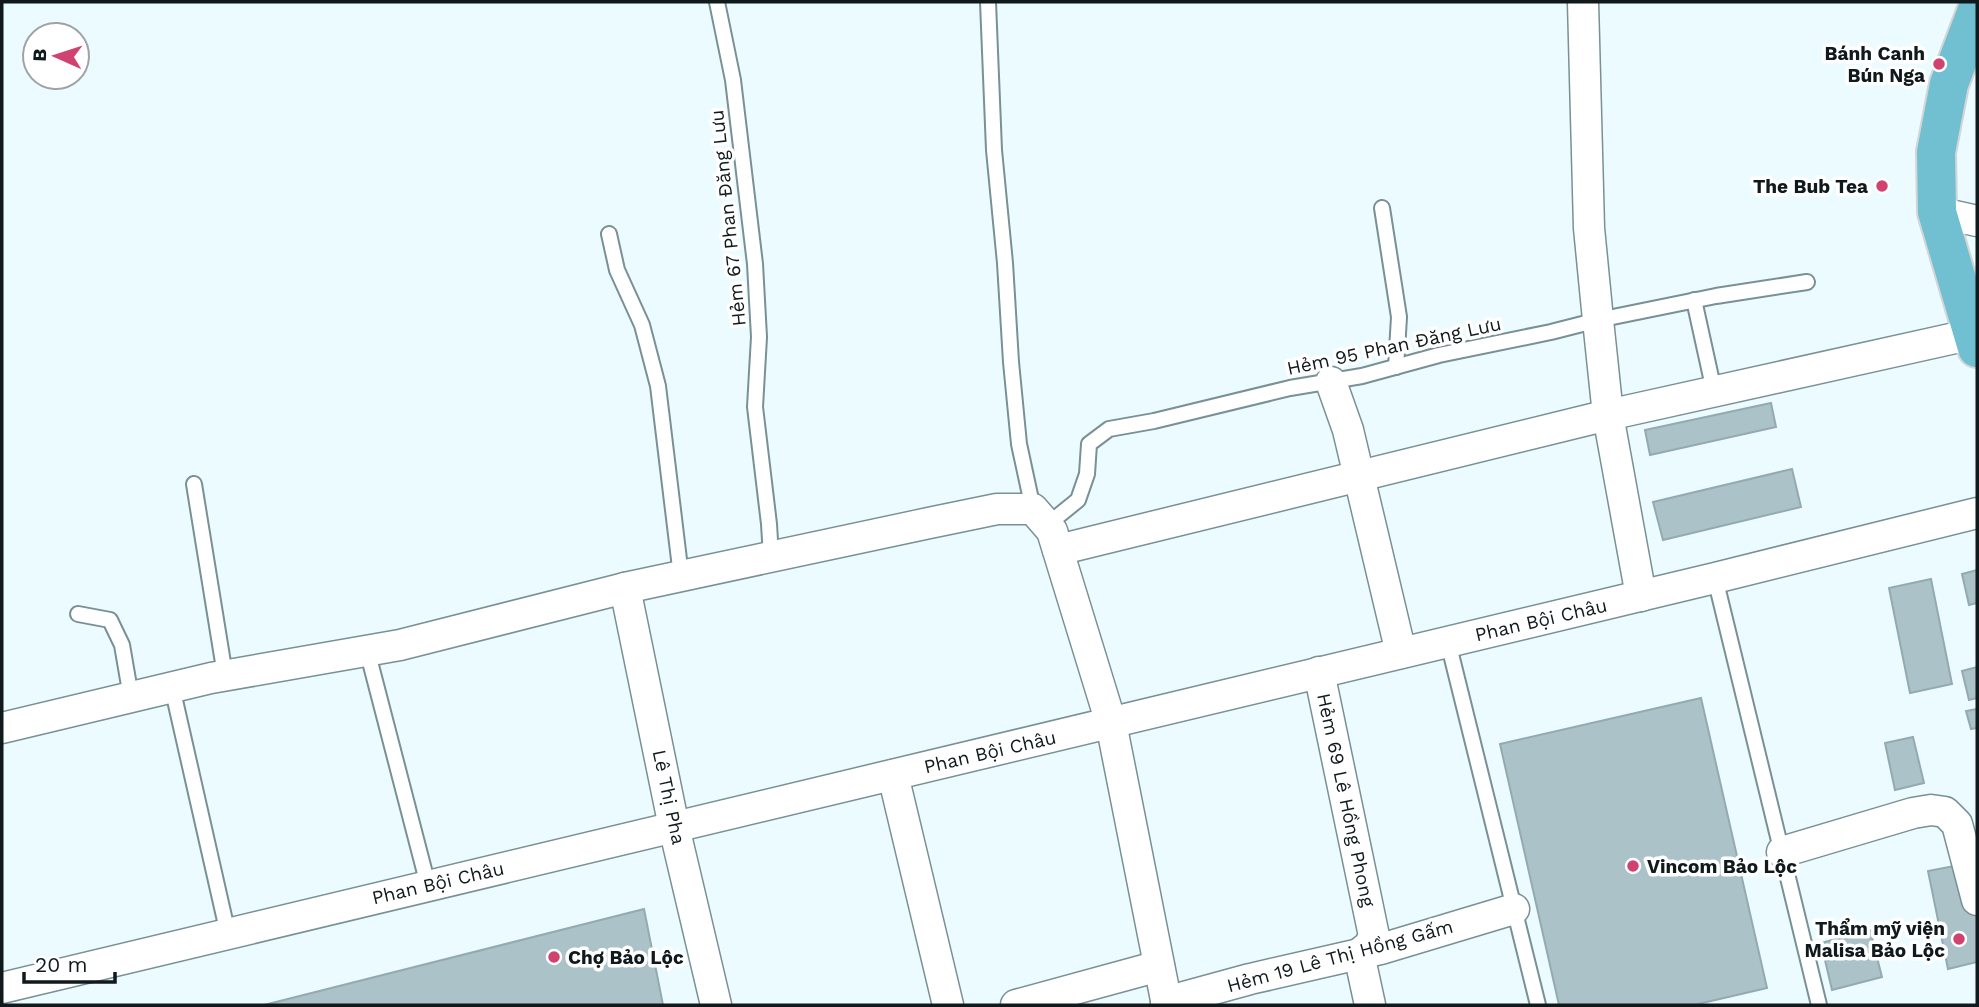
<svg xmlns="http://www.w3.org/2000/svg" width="1979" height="1007" font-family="'Work Sans',sans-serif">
	<rect width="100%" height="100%" fill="#ecfbff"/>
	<g fill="#aac2c8" stroke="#93aab0" stroke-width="2">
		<path d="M1771,403L1776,427L1650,455L1645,430Z"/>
		<path d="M1792,469L1801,507L1663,540L1653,502Z"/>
		<path d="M1977,570V603L1969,605L1962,574Z"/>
		<path d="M1931,579L1952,684L1910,693L1889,588Z"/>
		<path d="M1977,667V698L1969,700L1962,671Z"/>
		<path d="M1701,698L1767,988L1694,1005H1559L1500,744Z"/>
		<path d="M1977,709V728L1971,729L1966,711Z"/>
		<path d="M1913,737L1924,783L1895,790L1885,743Z"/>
		<path d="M1965,864L1977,915V962L1948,969L1928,871Z"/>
		<path d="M644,909L663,1005H264Z"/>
		<path d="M1870,930L1882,977L1832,990L1821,943Z"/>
	</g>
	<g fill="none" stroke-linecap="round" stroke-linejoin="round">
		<defs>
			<g id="service">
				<path d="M717,2L733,80L755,264L759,337L755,407L769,524L771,557"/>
				<path d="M988,2L994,150L1005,263L1011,362L1019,444L1033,509"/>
				<path d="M1382,208L1399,317L1396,367"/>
				<path d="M609,234L617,270L642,325L658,386L681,576"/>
				<path d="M1694,300L1714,391"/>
				<path d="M194,484L225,675"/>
				<path d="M1047,525L1078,500L1087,474L1089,444L1109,429L1154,421L1290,388L1362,376L1439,355L1551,332L1598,320L1716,296L1807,282"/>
				<path d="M1715,578L1819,1005"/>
				<path d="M78,614L110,620L122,645L131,697"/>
				<path d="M1448,642L1538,1005"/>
				<path d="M367,650L428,885"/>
				<path d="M172,687L228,934"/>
			</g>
			<g id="minor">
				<path d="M1583,2L1589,228L1598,320L1608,415L1641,596"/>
				<path d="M1937,212L1977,221"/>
				<path d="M1331,382L1348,430L1401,653"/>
				<path d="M1058,550L1608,415L1973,334"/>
				<path d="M625,588L674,827L716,1005"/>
				<path d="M1319,672L1374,936L1369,946L1359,954L1370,1005"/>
				<path d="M2,728L211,678L400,645L625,588L929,523L997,509H1033L1052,531L1111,723L1167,1005"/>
				<path d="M893,775L948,1005"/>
				<path d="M1782,852L1913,813L1931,810L1945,812L1957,824L1977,900"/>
				<path d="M2,988L1715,578L1977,513"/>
				<path d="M1166,1002L1250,979L1381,949L1514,909"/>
				<path d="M1016,1005L1159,966"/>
			</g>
			<path id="trunk" d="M1977,10L1949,84L1936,152L1937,212L1977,348"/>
		</defs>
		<use href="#service" stroke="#799095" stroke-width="18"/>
		<use href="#minor" stroke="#799095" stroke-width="33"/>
		<use href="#trunk" stroke="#d4d6d6" stroke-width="42"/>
		<use href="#service" stroke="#fff" stroke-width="14"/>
		<use href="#minor" stroke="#fff" stroke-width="30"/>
		<use href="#trunk" stroke="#70c0d2" stroke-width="38"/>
	</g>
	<g fill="#d04371" stroke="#fff" stroke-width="2.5">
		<circle cx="1939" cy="64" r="7"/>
		<circle cx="1882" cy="186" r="7"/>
		<circle cx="1633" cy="866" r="7"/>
		<circle cx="1959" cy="939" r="7"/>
		<circle cx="554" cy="957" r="7"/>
	</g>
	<g text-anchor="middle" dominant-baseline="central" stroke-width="7" stroke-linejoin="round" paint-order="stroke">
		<g font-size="19" font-weight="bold" fill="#10191b" stroke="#fff" text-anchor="end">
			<text x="1925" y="53">Bánh Canh<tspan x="1925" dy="22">Bún Nga</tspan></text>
			<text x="1868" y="186">The Bub Tea</text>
			<text x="1647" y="866" text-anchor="start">Vincom Bảo Lộc</text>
			<text x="1945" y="928">Thẩm mỹ viện<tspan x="1945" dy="22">Malisa Bảo Lộc</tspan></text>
			<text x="568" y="957" text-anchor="start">Chợ Bảo Lộc</text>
		</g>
		<g font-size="19" fill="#10191b" stroke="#fff">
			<text transform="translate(728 218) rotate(-96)">Hẻm 67 Phan Đăng Lưu</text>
			<text transform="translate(1394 346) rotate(-12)">Hẻm 95 Phan Đăng Lưu</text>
			<text transform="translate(1541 620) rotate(-13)">Phan Bội Châu</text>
			<text transform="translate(990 752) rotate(-13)">Phan Bội Châu</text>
			<text transform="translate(669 797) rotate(78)">Lê Thị Pha</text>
			<text transform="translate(1346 800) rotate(78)">Hẻm 69 Lê Hồng Phong</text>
			<text transform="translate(438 883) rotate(-13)">Phan Bội Châu</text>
			<text transform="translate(1340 956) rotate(-15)">Hẻm 19 Lê Thị Hồng Gấm</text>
		</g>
	</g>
	<rect width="1979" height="1007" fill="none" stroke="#10191b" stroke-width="7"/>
	<g transform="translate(56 56) rotate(273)"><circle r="33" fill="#ffffff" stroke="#9fa3a4" stroke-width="2"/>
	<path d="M0-5L12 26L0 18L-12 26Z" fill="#d04371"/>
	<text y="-10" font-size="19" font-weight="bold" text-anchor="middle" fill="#10191b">B</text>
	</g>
	<path d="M24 972v10h91v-10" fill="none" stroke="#10191b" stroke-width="3.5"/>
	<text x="35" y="972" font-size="21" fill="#10191b" stroke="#ffffff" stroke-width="5" paint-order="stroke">20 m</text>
</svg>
